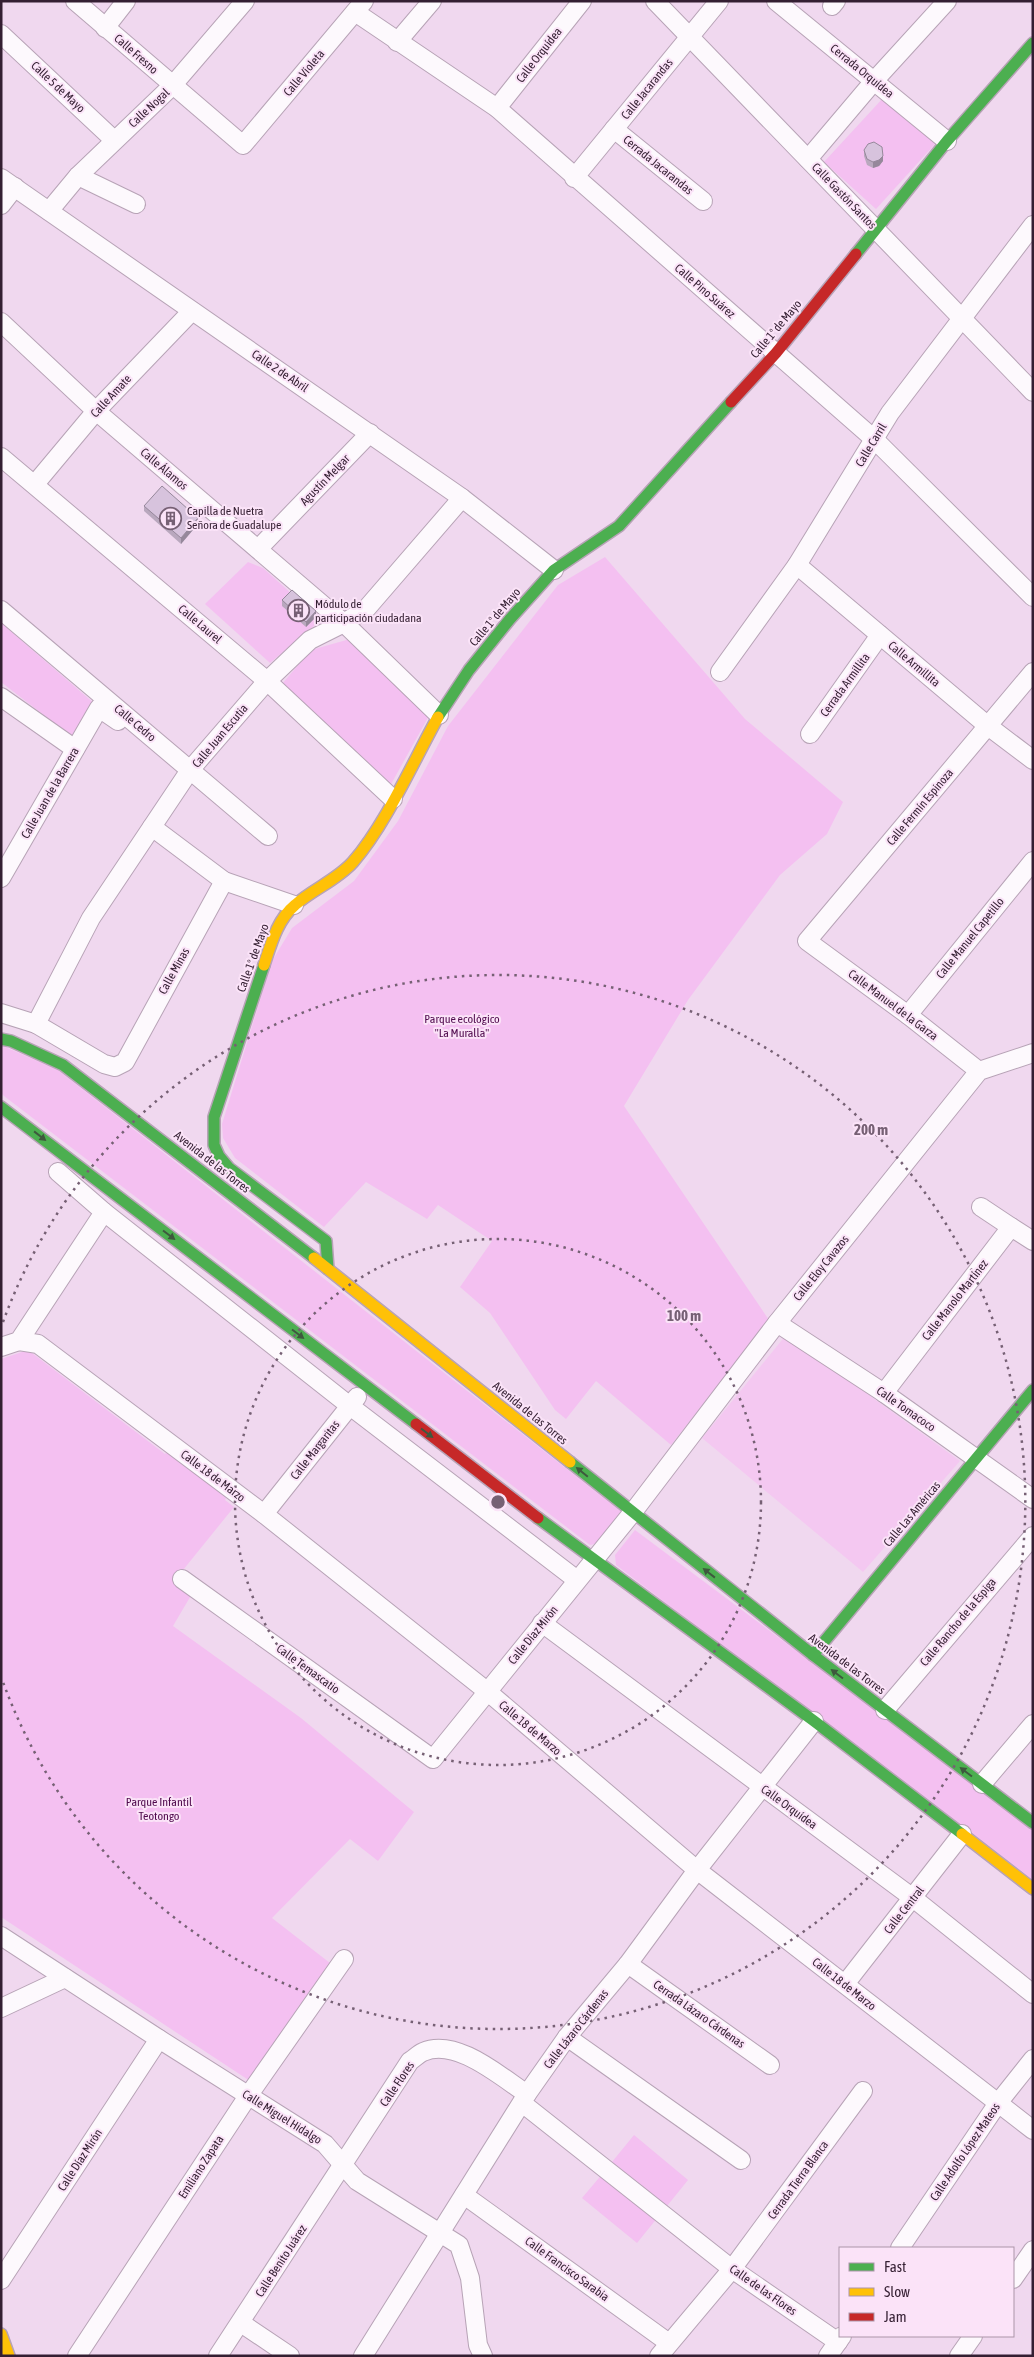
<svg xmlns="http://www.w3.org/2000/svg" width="1034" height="2357" font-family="'Asap Condensed',sans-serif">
	<rect width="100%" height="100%" fill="#f0d8ef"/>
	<path fill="#f4c8f1" d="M786,1335L960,1461L863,1572L702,1438Z"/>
	<g fill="#f4c0f1">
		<path d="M884,97L936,143L876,209L824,162Z"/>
		<path d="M605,557L745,719L843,802L827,834L780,875L688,1000L624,1106L769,1320L671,1445L596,1381L566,1419L555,1410L490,1313L460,1287L492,1241L438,1205L427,1219L366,1182L324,1227L235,1158L223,1138L222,1124L272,961L292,928L354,881L398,821L448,726L558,585Z"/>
		<path d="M248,562L263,568L321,620L270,663L205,604Z"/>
		<path d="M1,623L96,705L76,740L1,682Z"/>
		<path d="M350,639L430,714L390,786L282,684L311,650Z"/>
		<path d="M1,1045L58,1070L623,1513L599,1543L590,1545L4,1096L1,1093Z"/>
		<path d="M28,1350L165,1454L168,1451L226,1498L225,1500L234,1507L179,1575L196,1587L173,1626L301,1718L414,1812L378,1861L350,1839L272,1918L330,1963L250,2081L1,1917V1359Z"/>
		<path d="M635,1530L1033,1828V1884L616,1565L615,1555Z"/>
		<path d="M634,2135L688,2180L667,2206L612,2162Z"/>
		<path d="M604,2172L658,2217L637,2243L582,2198Z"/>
	</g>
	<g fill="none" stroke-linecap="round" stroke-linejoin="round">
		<defs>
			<g id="street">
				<path d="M75,1L243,145L364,1"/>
				<path d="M655,1L1033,392"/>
				<path d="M776,1L947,141"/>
				<path d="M832,6L836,1"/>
				<path d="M355,12L497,108L874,439L1033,597"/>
				<path d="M105,28L126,1"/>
				<path d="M1,34L114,140"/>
				<path d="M397,42L432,1"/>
				<path d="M497,108L582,1"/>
				<path d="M614,129L703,201"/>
				<path d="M808,159L874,81L947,1"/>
				<path d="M78,176L136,204"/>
				<path d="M1,178L462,498L554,570"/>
				<path d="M574,178L719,1"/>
				<path d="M1,205L15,187"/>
				<path d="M49,211L78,176L172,86L245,1"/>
				<path d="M1,322L96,411L344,623L439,715"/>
				<path d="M1,457L267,681L393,799"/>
				<path d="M35,484L96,411L192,311"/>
				<path d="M258,549L370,433"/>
				<path d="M797,565L988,726L1033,760"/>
				<path d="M1,610L268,836"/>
				<path d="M720,672L797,565L890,413L1033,225"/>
				<path d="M1,697L75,749"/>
				<path d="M810,734L880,635"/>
				<path d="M152,827L224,881L294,905"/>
				<path d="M1,878L99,708L118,721"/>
				<path d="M1,1013L36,1024L104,1064L115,1067L125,1062L224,881"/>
				<path d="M908,1015L1033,861"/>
				<path d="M36,1024L91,918L190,770L267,681L310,640L344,623L367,608L462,498"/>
				<path d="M979,1071L908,1015L807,941L1033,672"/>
				<path d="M58,1172L104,1212L350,1406L577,1580"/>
				<path d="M981,1207L1011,1227"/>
				<path d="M777,1323L884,1393L1033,1499"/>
				<path d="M19,1341L38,1344L264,1514L488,1692L697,1870L1033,2130"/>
				<path d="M1,1347L19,1341L104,1212"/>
				<path d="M884,1393L1011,1227L1033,1241"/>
				<path d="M264,1514L357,1397"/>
				<path d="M182,1579L433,1759L633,1512L777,1323L979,1071L1033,1053"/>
				<path d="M542,1623L913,1898L1033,1994"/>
				<path d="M885,1710L1033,1536"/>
				<path d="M982,1784L1033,1724"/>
				<path d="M1,1936L159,2039L325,2144L357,2181L459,2245L470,2278L478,2345L483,2356"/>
				<path d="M628,1964L770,2065"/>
				<path d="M845,1984L962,1834"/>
				<path d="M1,2008L65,1978"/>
				<path d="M567,2037L741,2160"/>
				<path d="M522,2103L732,2269L838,2342"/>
				<path d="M464,2195L669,2343"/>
				<path d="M900,2248L998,2103L1033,2059"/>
				<path d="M1013,2279L1033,2250"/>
				<path d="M1,2280L159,2039"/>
				<path d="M241,2323L290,2356"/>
				<path d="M77,2356L248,2096L344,1959"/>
				<path d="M218,2356L410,2061C414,2059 418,2054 423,2052C456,2037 501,2077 527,2094"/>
				<path d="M363,2356L527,2094L567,2037L628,1964L697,1870L814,1721"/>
				<path d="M659,2356L732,2269L863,2091"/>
				<path d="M828,2356L842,2336"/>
				<path d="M959,2356L973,2336"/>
			</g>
			<g id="fast">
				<path d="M856,254L947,141L1033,43"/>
				<path d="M438,717L469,670L510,619L554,570L619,526L731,402"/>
				<path d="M264,965L214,1117V1145L219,1156L229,1168L326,1241L328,1269"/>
				<path d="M1,1039L11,1041L63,1065L314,1258"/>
				<path d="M1,1107L416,1424"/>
				<path d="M570,1462L813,1655L1033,1823"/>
				<path d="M538,1518L814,1721L962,1834"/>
				<path d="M813,1655L1033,1390"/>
			</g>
			<g id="slow">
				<path d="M264,965C271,944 277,920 295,905C313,889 337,880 353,862C386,824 413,762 438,717"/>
				<path d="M314,1258L570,1462"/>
				<path d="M962,1834L1033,1889"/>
				<path d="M1,2334L9,2356"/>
			</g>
			<g id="jam">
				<path d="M731,402L776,353L856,254"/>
				<path d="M416,1424L538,1518"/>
			</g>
		</defs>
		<use href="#street" stroke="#b7a3b6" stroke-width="20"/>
		<use href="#fast" stroke="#b7a3b6" stroke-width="14"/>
		<use href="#slow" stroke="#b7a3b6" stroke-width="14"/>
		<use href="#jam" stroke="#b7a3b6" stroke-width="14"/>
		<use href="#street" stroke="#fdf9fd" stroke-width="18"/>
		<use href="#fast" stroke="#4caf50" stroke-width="11"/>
		<use href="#slow" stroke="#ffc107" stroke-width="11"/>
		<use href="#jam" stroke="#c62828" stroke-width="11"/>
	</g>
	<g fill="#b9a8be">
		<path d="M864,150L883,161L879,166L873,168L867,165L864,156Z"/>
		<path d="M144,506L198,524L181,544L144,511Z"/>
		<path d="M282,600L316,617L306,627L282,606Z"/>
	</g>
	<g fill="#96889b">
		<path d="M883,156V161L879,166L873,168V162Z"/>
		<path d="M198,518V524L181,544V538Z"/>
		<path d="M316,611V617L306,627V622Z"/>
	</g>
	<g fill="#d7c3dd" stroke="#96889b">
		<path d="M874,142L882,147L883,156L879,160L873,162L867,159L864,150L868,144Z"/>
		<path d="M162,486L198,518L181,538L144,506Z"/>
		<path d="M292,590L316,611L306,622L282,600Z"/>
	</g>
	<defs><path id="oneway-solid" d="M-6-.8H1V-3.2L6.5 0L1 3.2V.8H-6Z" transform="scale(1.25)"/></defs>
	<g fill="#3e593e">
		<use href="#oneway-solid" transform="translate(40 1136) rotate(38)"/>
		<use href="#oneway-solid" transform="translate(169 1235) rotate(37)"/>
		<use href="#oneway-solid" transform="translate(298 1334) rotate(37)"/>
		<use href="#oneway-solid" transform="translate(427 1433) rotate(37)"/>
		<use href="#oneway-solid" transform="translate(582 1472) rotate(-141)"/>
		<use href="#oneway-solid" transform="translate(709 1573) rotate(-142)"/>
		<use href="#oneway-solid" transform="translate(837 1674) rotate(-143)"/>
		<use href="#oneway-solid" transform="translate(966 1772) rotate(-143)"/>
	</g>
	<g fill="none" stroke="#766074" stroke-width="2.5" stroke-dasharray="2.5 5">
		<circle cx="498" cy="1502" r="263"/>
		<path d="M3 1322A527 527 0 1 1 3 1682"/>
	</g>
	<defs>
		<symbol id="building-ring" viewBox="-11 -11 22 22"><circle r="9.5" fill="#fbe3f8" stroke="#766074" stroke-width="1.5"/><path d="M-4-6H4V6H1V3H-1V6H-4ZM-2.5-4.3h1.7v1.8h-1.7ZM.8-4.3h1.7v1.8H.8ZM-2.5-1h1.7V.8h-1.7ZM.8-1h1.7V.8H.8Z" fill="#766074"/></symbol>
	</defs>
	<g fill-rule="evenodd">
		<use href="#building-ring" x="158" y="506" width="25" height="25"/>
		<use href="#building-ring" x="286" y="598" width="25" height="25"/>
	</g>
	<g text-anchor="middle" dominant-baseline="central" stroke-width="4" stroke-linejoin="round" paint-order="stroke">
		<g font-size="12" fill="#341f32" stroke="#fbe3f8">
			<text transform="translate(136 54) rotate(41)">Calle Fresno</text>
			<text transform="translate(539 55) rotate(-52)">Calle Orquídea</text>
			<text transform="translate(862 71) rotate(39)">Cerrada Orquídea</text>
			<text transform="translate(304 73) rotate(-50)">Calle Violeta</text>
			<text transform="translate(58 87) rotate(43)">Calle 5 de Mayo</text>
			<text transform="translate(647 89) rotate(-51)">Calle Jacarandas</text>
			<text transform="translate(149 108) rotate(-43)">Calle Nogal</text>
			<text transform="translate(658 165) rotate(39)">Cerrada Jacarandas</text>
			<text transform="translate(844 196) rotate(46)">Calle Gastón Santos</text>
			<text transform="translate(705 291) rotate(41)">Calle Pino Suárez</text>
			<text transform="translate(776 329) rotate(-50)">Calle 1º de Mayo</text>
			<text transform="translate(280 371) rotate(34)">Calle 2 de Abril</text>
			<text transform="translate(111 396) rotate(-47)">Calle Amate</text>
			<text transform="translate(871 445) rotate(-59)">Calle Carril</text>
			<text transform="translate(164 469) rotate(40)">Calle Álamos</text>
			<text transform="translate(325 480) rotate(-46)">Agustín Melgar</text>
			<text transform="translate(495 617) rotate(-50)">Calle 1º de Mayo</text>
			<text transform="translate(200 624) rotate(40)">Calle Laurel</text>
			<text transform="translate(914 664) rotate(40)">Calle Armillita</text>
			<text transform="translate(845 685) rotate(-54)">Cerrada Armillita</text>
			<text transform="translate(135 723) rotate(40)">Calle Cedro</text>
			<text transform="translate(220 736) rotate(-50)">Calle Juan Escutia</text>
			<text transform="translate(50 793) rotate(-60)">Calle Juan de la Barrera</text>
			<text transform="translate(920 807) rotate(-50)">Calle Fermín Espinoza</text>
			<text transform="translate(970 938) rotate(-51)">Calle Manuel Capetillo</text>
			<text transform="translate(253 958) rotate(-70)">Calle 1º de Mayo</text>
			<text transform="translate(174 971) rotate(-61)">Calle Minas</text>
			<text transform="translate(893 1005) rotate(37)">Calle Manuel de la Garza</text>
			<text transform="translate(212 1162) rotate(38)">Avenida de las Torres</text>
			<text transform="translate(821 1268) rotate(-51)">Calle Eloy Cavazos</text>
			<text transform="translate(955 1300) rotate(-52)">Calle Manolo Martínez</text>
			<text transform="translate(906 1409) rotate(35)">Calle Tomacoco</text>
			<text transform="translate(530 1413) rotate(39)">Avenida de las Torres</text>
			<text transform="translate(315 1450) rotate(-52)">Calle Margaritas</text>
			<text transform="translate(213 1476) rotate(37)">Calle 18 de Marzo</text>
			<text transform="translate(912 1514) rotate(-50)">Calle Las Américas</text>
			<text transform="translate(958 1622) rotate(-50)">Calle Rancho de la Espiga</text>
			<text transform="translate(533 1635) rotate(-51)">Calle Díaz Mirón</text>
			<text transform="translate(847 1664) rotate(37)">Avenida de las Torres</text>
			<text transform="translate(308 1669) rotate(36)">Calle Temascatio</text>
			<text transform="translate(530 1728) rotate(40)">Calle 18 de Marzo</text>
			<text transform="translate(789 1807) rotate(36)">Calle Orquídea</text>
			<text transform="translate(904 1910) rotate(-52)">Calle Central</text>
			<text transform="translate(844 1984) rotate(38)">Calle 18 de Marzo</text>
			<text transform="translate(699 2014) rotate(35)">Cerrada Lázaro Cárdenas</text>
			<text transform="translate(576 2029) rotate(-52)">Calle Lázaro Cárdenas</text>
			<text transform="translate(397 2084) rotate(-56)">Calle Flores</text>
			<text transform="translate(282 2117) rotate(32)">Calle Miguel Hidalgo</text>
			<text transform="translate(965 2152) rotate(-56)">Calle Adolfo López Mateos</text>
			<text transform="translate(80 2160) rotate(-57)">Calle Díaz Mirón</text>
			<text transform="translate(201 2167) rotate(-57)">Emiliano Zapata</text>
			<text transform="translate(798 2180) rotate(-54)">Cerrada Tierra Blanca</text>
			<text transform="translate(281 2261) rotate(-57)">Calle Benito Juárez</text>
			<text transform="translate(567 2269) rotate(36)">Calle Francisco Sarabia</text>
			<text transform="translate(763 2290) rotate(35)">Calle de las Flores</text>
		</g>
		<g font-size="12" fill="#341f32" stroke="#fbe3f8" text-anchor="start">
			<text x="187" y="511">Capilla de Nuetra<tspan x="187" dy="14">Señora de Guadalupe</tspan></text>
			<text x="315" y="604">Módulo de<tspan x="315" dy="14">participación ciudadana</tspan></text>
		</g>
		<g font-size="12" fill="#4f0a4d" stroke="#fbe3f8">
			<text x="462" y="1019">Parque ecológico<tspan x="462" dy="14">"La Muralla"</tspan></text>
			<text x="159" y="1802">Parque Infantil<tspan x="159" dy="14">Teotongo</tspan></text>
		</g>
	</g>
	<circle cx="498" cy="1502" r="8" fill="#766074" stroke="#fbe3f8" stroke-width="2.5"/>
	<g font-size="15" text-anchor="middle" font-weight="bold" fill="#766074" stroke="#fbe3f8" stroke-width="4" stroke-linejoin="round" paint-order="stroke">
		<text x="871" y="1135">200 m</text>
		<text x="684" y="1321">100 m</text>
	</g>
	<rect width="1034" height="2357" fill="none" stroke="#341f32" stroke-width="5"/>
	<rect x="839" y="2247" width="175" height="90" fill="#fbe3f8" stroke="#ab95a9"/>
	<rect x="849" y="2263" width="25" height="8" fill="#4caf50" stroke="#ab95a9"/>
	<text x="884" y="2272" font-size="15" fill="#341f32">Fast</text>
	<rect x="849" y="2288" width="25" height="8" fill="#ffc107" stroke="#ab95a9"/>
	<text x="884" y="2297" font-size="15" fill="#341f32">Slow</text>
	<rect x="849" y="2313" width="25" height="8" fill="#c62828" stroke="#ab95a9"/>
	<text x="884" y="2322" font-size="15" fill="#341f32">Jam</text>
</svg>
